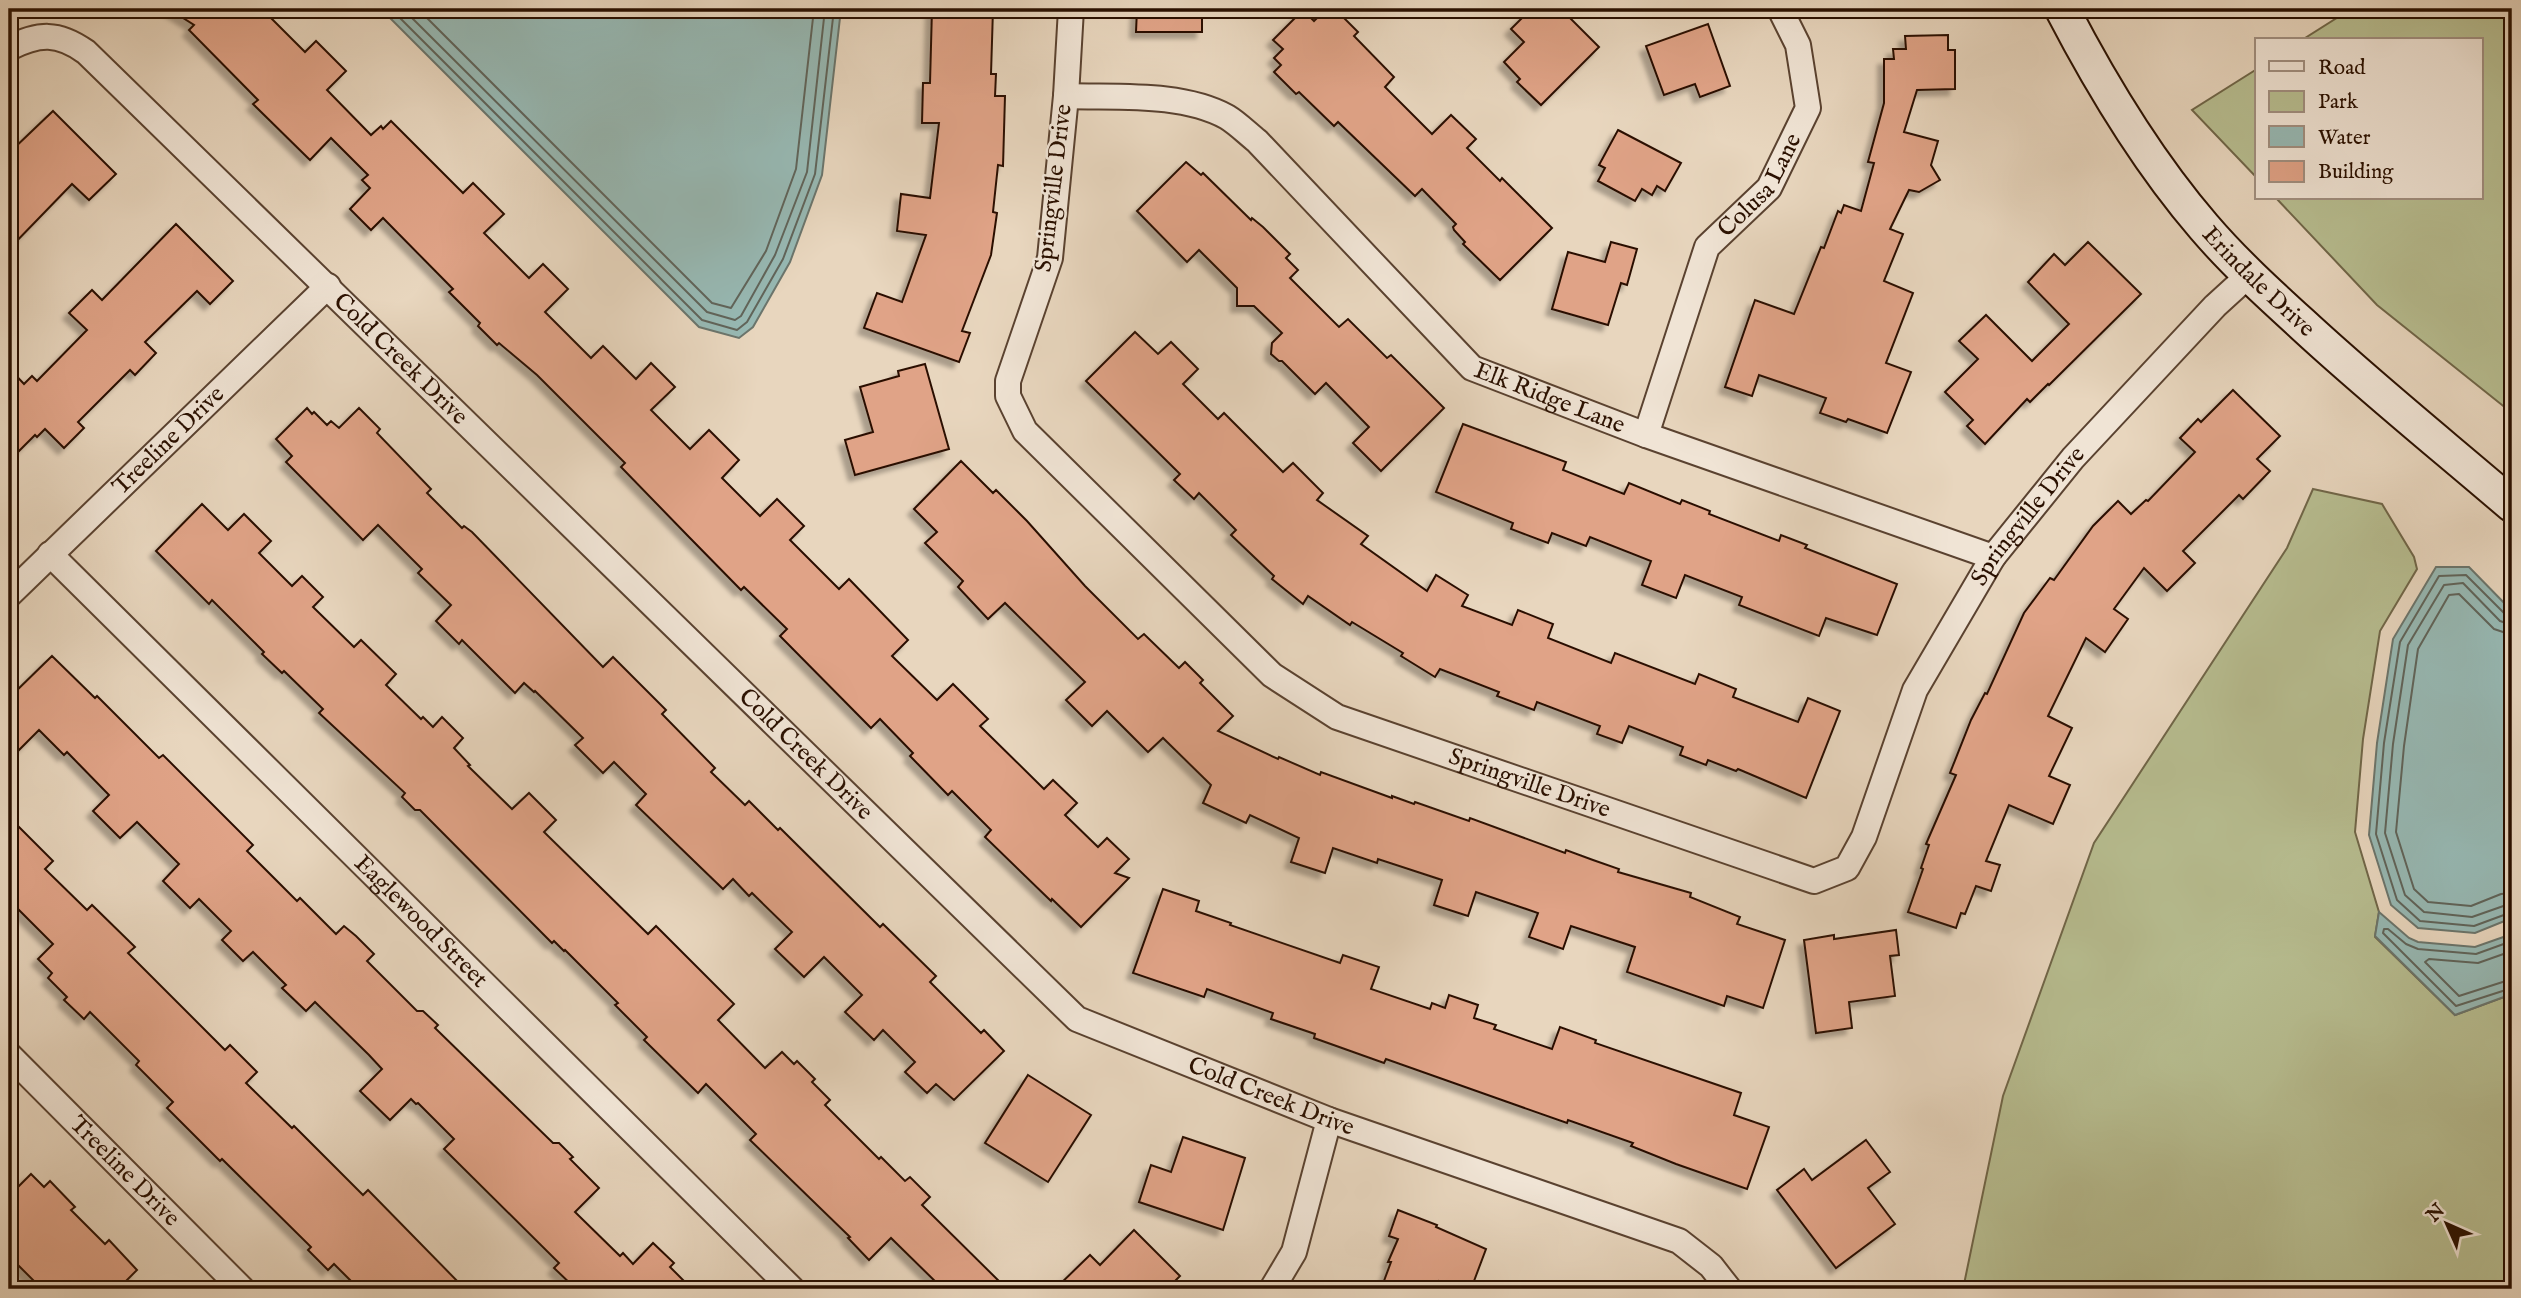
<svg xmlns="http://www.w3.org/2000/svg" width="2521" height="1298" font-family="'IM FELL English',serif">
	<defs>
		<filter id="shadow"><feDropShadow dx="-6" dy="6" stdDeviation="2" flood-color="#0004"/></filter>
	</defs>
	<rect width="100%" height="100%" fill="#e8d6be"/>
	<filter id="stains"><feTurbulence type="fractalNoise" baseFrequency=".00286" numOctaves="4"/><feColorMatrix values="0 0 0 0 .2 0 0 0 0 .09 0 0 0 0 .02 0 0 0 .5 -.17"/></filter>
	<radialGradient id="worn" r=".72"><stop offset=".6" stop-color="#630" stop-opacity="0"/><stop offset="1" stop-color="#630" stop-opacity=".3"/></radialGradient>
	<g fill="#b7bd90" stroke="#706648" stroke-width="2">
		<path d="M2351,9H2512V413L2377,305L2276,198H2481V40H2302Z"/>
		<path d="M2257,69V178L2192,110Z"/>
		<path d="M2313,489L2382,504L2414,557L2417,569L2380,631L2363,739L2355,832L2379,912L2375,937L2455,1015L2512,994V1289H1963L2003,1096L2094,843L2287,548Z"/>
	</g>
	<g fill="#97b9b4" stroke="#6b756c" stroke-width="2">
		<path d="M381,9H841L822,175L790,262L753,327L739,338L699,327Z"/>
		<path d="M2436,567H2469L2512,611V918L2475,933L2418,928L2391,905L2369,835L2377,743L2393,639Z"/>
		<path d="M2379,912L2409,938L2418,942L2475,947L2512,934V994L2455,1015L2375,936Z"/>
	</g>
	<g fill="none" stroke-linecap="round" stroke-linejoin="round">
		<g stroke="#60645a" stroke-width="2">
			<path d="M391,9L702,320L737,330L747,322L783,259L815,174L834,9"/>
			<path d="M403,9L707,312L735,320L741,316L775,255L807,172L825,9"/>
			<path d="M418,9L712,303L731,308L766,251L796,169L814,9"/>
			<path d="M2512,616L2505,614L2466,575L2439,576L2400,642L2384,743L2376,834L2397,900L2420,921L2474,926L2512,912"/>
			<path d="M2512,625L2500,621L2463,583L2444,585L2408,645L2393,744L2385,833L2405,895L2424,912L2472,917L2512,903"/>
			<path d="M2512,635L2494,629L2459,594L2449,595L2418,649L2404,746L2396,832L2414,889L2428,902L2471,906L2501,894L2512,893"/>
			<path d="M2512,941L2476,954L2418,949L2406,944L2388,929H2384L2383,933L2456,1006L2512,988"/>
			<path d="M2512,951L2478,963L2429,959L2425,962L2459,996L2512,979"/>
		</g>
	</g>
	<g fill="#e0a387" stroke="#2a1000" stroke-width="2" filter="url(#shadow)">
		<path d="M169,9H262L305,52L316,41L346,71L327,90L371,135L381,126L383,129L391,121L463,193L473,183L504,214L484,233L529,278L543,264L568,289L545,312L591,358L603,346L636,379L651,363L675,387L651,410L690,449L709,430L739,460L722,478L760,516L777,499L804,526L790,540L839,589L849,579L908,640L892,656L937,700L953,684L988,719L980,726L1044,789L1053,780L1077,803L1065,815L1098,847L1107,838L1129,859L1115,873L1129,878L1081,927L1052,899L1051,901L985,837L991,830L952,791L948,795L910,756L913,753L880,719L871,728L780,636L787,629L744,587L741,590L689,537L621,467L625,463L537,375L499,343L497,345L478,326L480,323L449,292L453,289L383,218L371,230L350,209L370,188L362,180L368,175L331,138L310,160L253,104L258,100L189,30L194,25Z"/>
		<path d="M932,9H993L991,74H996L995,96H1005L1003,166L998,165L993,212L997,213L991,255L962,331L970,333L959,362L864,328L877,293L902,302L926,235L897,231L901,194L930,198L939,123H922L923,83H930Z"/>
		<path d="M1137,9H1202V32H1136Z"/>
		<path d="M1326,9H1335L1358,32L1354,36L1394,77L1385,87L1432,134L1451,115L1476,139L1467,148L1500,181L1502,178L1552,228L1500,280L1463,244L1465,242L1454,230L1453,227L1456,224L1422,189L1415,196L1338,122L1334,126L1299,92L1296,94L1274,72L1281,65L1274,58L1283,49L1273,40L1303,10L1314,21Z"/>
		<path d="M1531,9H1561L1599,47L1541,105L1517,82L1520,79L1504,62L1524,42L1511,29Z"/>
		<path d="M1708,24L1730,86L1700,97L1695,84L1664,95L1646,46Z"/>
		<path d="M1948,35V50H1955V89L1917,90L1904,132L1938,141L1931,165L1940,180L1919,192L1909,190L1890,229L1903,234L1884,281L1913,293L1886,363L1911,372L1887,433L1848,419L1846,422L1820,413L1826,398L1759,375L1752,396L1725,387L1755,300L1794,314L1821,247L1824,248L1838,211L1841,213L1844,205L1861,211L1874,163L1868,162L1884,103V59H1894L1893,49H1906L1905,36Z"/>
		<path d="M53,111L116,174L89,200L72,184L9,249V153Z"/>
		<path d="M1618,130L1681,163L1665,191L1657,186L1652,195L1642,189L1635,201L1598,181L1605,168L1599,165Z"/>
		<path d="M1186,162L1201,175L1203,173L1251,220L1252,218L1263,227L1290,254L1286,258L1298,270L1290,278L1339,327L1348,319L1387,358L1391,355L1444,408L1381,471L1353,443L1369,427L1326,383L1315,394L1282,361H1279L1271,354L1272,343L1282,333L1254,306H1237V288L1199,250L1187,262L1137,211Z"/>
		<path d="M176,224L233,281L210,304L197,291L145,342L156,353L135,375L130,370L78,422L84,428L64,448L45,429L37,437L35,435L9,461V368L24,384L32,376L37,381L87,330L69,313L92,290L102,300Z"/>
		<path d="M1611,242L1637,249L1627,285L1621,283L1608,325L1552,309L1568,252L1605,262Z"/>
		<path d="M2088,242L2141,294L2049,385L2048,384L2030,402L2027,399L1985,444L1967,426L1973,420L1945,392L1978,359L1959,341L1986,315L2032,361L2069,324L2028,282L2054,254L2065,265Z"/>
		<path d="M1135,332L1158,354L1171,342L1198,369L1183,384L1218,419L1224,413L1283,472L1293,463L1323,493L1317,500L1368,536L1361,544L1427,591L1436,575L1468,595L1462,606L1512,625L1518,610L1553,624L1548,638L1611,663L1615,653L1695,684L1699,674L1736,689L1733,697L1798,722L1808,698L1840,711L1806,798L1738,769L1736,771L1708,760L1706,765L1680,755L1683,747L1629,726L1622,743L1597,734L1600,726L1537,702L1534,710L1497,696L1499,692L1440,669L1435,677L1401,656L1403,653L1352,622L1350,625L1308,596L1303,604L1272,579L1274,576L1231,535L1236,530L1199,493L1194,499L1174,480L1180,474L1086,381Z"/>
		<path d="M925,364L949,449L855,475L845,440L873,432L860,387L899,376L898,371Z"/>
		<path d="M2233,390L2280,436L2257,459L2270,471L2243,499L2239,495L2183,551L2195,563L2167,591L2144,568L2114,609L2128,619L2105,652L2086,638L2048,716L2072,728L2049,776L2070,785L2053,824L2009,805L1986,861L2000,865L1991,891L1976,886L1965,914L1961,913L1956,928L1908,912L1923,869L1921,868L1929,845L1926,844L1956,775L1950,773L1971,720L1985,693L1987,694L2024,613L2050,578L2054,580L2093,526L2118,501L2131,514L2146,500L2148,501L2195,452L2180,438L2198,419L2201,422Z"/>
		<path d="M307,408L312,414L314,412L327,425L331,421L339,428L359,408L380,429L377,433L431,489L427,493L462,528L464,526L472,532L603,667L613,657L666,710L662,714L715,768L711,772L745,805L749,801L778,830L780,828L880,927L883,924L936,976L930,982L981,1033L984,1030L1004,1051L954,1100L936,1084L927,1093L905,1072L915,1062L883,1030L874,1040L845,1012L862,995L824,957L804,977L775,949L792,932L752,893L749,896L733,879L723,889L636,805L646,794L614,762L603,773L575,745L583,738L535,691L534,692L524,683L515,693L462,640L459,644L436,621L451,605L418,573L422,569L378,525L363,540L286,462L292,456L276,439Z"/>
		<path d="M1463,424L1566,462L1563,470L1624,494L1629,483L1680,504L1682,500L1710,511L1709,514L1779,541L1781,535L1807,545L1805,548L1897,584L1877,635L1826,618L1819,636L1739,605L1742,597L1685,575L1676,598L1642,585L1651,561L1590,537L1586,546L1552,533L1548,543L1511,529L1513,523L1436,492Z"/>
		<path d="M961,461L993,493L996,490L1027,521L1085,586L1138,639L1144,634L1179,668L1185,662L1203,680L1200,683L1233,716L1218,731L1278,759L1279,757L1320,775L1321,772L1392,798V796L1414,804L1415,802L1469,821L1470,818L1565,853L1566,850L1593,860L1619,869L1618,872L1691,893L1690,897L1740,917L1737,924L1785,940L1763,1008L1727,996L1724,1006L1627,972L1635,947L1571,926L1563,949L1529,937L1538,913L1476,892L1468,916L1434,905L1442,880L1378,859L1377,863L1333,848L1325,873L1291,862L1299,838L1250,815L1246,823L1203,803L1211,785L1163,738L1148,752L1107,711L1092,726L1066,700L1085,682L1005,603L988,619L958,587L963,581L925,543L937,532L914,509Z"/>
		<path d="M202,504L228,530L244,514L271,541L259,553L292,586L302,576L323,597L313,607L354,647L361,640L396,674L386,685L421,719L423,717L433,727L442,717L463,738L454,748L470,765L468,766L512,809L529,793L556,820L544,832L648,934L656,926L734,1004L718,1020L765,1068L782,1052L794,1064L797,1061L815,1079L812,1082L830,1100L825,1105L879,1159L881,1157L905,1181L910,1177L930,1197L922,1205L1007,1289H943L891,1238L869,1260L848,1238L850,1237L750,1140L756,1134L706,1084L698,1093L644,1040L647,1037L615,1005L618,1003L565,950L564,951L554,941L552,943L420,810H415L402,797L405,793L319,713L323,709L284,671L282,673L262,654L264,652L212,600L209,604L156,551Z"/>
		<path d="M52,656L95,698L97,696L159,758L163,755L253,845L247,851L297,901L300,898L336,934L344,926L356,936L374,954L367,961L417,1011H423L438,1025L435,1028L553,1143H559L573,1157L570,1159L599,1188L575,1212L620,1256L623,1253L633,1264L653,1243L674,1263L670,1267L692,1289H576L554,1268L559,1263L444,1149L454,1139L418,1103L416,1104L411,1099L390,1120L360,1091L382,1069L369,1055L315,1002L306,1011L282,988L286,985L253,952L243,961L222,940L231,931L199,899L190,908L163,881L179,864L137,822L120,838L93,811L109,795L67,752L64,755L39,730L9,760V698Z"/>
		<path d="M9,817L53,861L45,869L87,910L92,905L135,947L128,953L225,1050L230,1045L257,1072L246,1083L292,1128L294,1126L363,1195L368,1190L465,1289H359L334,1264L328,1270L308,1250L311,1247L222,1159L220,1161L167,1108L173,1102L136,1065L139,1061L90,1012L84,1019L64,1000L67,997L48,978L52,973L38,959L53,944L9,900Z"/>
		<path d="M1163,889L1199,901L1196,911L1231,923L1230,925L1340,963L1343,955L1379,967L1371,989L1430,1009L1432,1003L1445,1008L1449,995L1478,1005L1474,1018L1496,1025L1494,1029L1552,1049L1560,1027L1596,1040L1595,1043L1741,1093L1734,1115L1769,1127L1747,1189L1676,1164L1631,1146L1633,1143L1568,1120L1567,1123L1386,1059L1384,1063L1314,1038L1315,1034L1271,1019L1273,1013L1207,989L1204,997L1133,973Z"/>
		<path d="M1896,930L1899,955L1890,956L1895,996L1849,1002L1852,1028L1816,1033L1804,940L1834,935V939Z"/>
		<path d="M1028,1075L1091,1115L1048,1182L985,1143Z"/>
		<path d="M1183,1137L1245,1158L1223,1230L1139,1202L1151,1165L1171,1172Z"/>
		<path d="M1866,1140L1890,1172L1868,1188L1895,1224L1836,1268L1777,1190L1804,1169L1812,1180Z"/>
		<path d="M31,1174L44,1187L50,1181L75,1207L71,1210L105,1244L109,1240L137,1270L118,1289H42L9,1256V1196Z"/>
		<path d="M1398,1210L1437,1225L1436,1227L1486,1249L1471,1289H1462L1439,1281L1436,1289H1381L1391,1262H1388L1398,1239L1389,1236Z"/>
		<path d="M1134,1230L1180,1276L1167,1289H1055L1090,1255L1100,1265Z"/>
	</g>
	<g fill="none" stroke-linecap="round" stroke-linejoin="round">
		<defs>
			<g id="street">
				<path id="s1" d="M1071,9L1066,96L1050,258L1008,381V396L1025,431L1272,675L1337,717L1814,881L1847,868L1864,837L1915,690L1993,557L2073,458L2215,306L2249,275"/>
				<path id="s2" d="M9,48C39,33 58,32 86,52L1077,1019L1329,1120L1679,1241L1711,1266L1729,1289"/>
				<path id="s3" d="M1066,96C1117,98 1181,92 1227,117C1237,123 1247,133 1257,141L1472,368L1646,435L1993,557"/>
				<path id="s4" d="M1646,435L1707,247L1769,188L1808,108L1798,45L1780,9"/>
				<path id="s5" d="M50,554L792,1289"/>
				<path id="s6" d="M9,595L328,286"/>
				<path id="s7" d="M9,1055L242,1289"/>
				<path d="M1272,1289L1294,1252L1329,1120"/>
			</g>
			<g id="secondary">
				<path id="s8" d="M2062,9C2102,86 2147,161 2204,227C2234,262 2268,293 2302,324C2370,387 2442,445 2512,505"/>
			</g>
		</defs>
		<use href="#street" stroke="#5a4230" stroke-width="28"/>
		<use href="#secondary" stroke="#2a1000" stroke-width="37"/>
		<use href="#street" stroke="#f0e4d5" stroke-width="24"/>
		<use href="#secondary" stroke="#f0e4d5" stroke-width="33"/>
	</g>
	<g text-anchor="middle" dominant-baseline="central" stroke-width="5" stroke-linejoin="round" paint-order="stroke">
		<g font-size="24" fill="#2a1000" stroke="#f0e4d5">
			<text stroke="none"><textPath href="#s4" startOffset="280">Colusa Lane</textPath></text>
			<text transform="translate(1054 188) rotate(-83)">Springville Drive</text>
			<text stroke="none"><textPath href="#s8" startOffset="338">Erindale Drive</textPath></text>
			<text stroke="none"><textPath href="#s2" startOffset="522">Cold Creek Drive</textPath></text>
			<text stroke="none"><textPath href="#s3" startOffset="598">Elk Ridge Lane</textPath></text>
			<text stroke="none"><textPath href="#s6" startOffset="222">Treeline Drive</textPath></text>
			<text stroke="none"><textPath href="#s1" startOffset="1797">Springville Drive</textPath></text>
			<text stroke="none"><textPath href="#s2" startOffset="1088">Cold Creek Drive</textPath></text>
			<text stroke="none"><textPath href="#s1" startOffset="1062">Springville Drive</textPath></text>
			<text stroke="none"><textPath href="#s5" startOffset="522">Eaglewood Street</textPath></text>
			<text stroke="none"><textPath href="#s2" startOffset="1676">Cold Creek Drive</textPath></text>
			<text stroke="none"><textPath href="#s7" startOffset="164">Treeline Drive</textPath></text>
		</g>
	</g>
	<rect width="2521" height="1298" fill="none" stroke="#e8d6be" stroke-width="35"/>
	<rect x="10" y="10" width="2500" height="1277" fill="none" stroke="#2a1000" stroke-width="3.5"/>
	<rect x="18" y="18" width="2486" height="1263" fill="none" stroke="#2a1000" stroke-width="2"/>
	<rect x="2255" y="38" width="228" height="161" fill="#f0e4d5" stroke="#a18f80" stroke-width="2"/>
	<rect x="2269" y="61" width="35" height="10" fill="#f0e4d5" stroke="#a18f80" stroke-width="2"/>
	<text x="2318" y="74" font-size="21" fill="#2a1000">Road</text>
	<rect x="2269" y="91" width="35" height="21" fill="#b7bd90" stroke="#a18f80" stroke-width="2"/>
	<text x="2318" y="108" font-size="21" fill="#2a1000">Park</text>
	<rect x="2269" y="126" width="35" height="21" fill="#97b9b4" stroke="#a18f80" stroke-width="2"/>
	<text x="2318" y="144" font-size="21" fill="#2a1000">Water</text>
	<rect x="2269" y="161" width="35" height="21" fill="#e0a387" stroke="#a18f80" stroke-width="2"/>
	<text x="2318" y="178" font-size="21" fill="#2a1000">Building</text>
	<g transform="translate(2447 1224) rotate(315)" stroke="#f0e4d5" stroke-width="5" paint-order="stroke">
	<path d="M0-5L12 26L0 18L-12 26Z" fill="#2a1000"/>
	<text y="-10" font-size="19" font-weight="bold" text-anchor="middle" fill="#2a1000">N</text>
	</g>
	<rect width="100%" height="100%" filter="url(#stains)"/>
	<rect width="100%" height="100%" fill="url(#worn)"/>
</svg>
